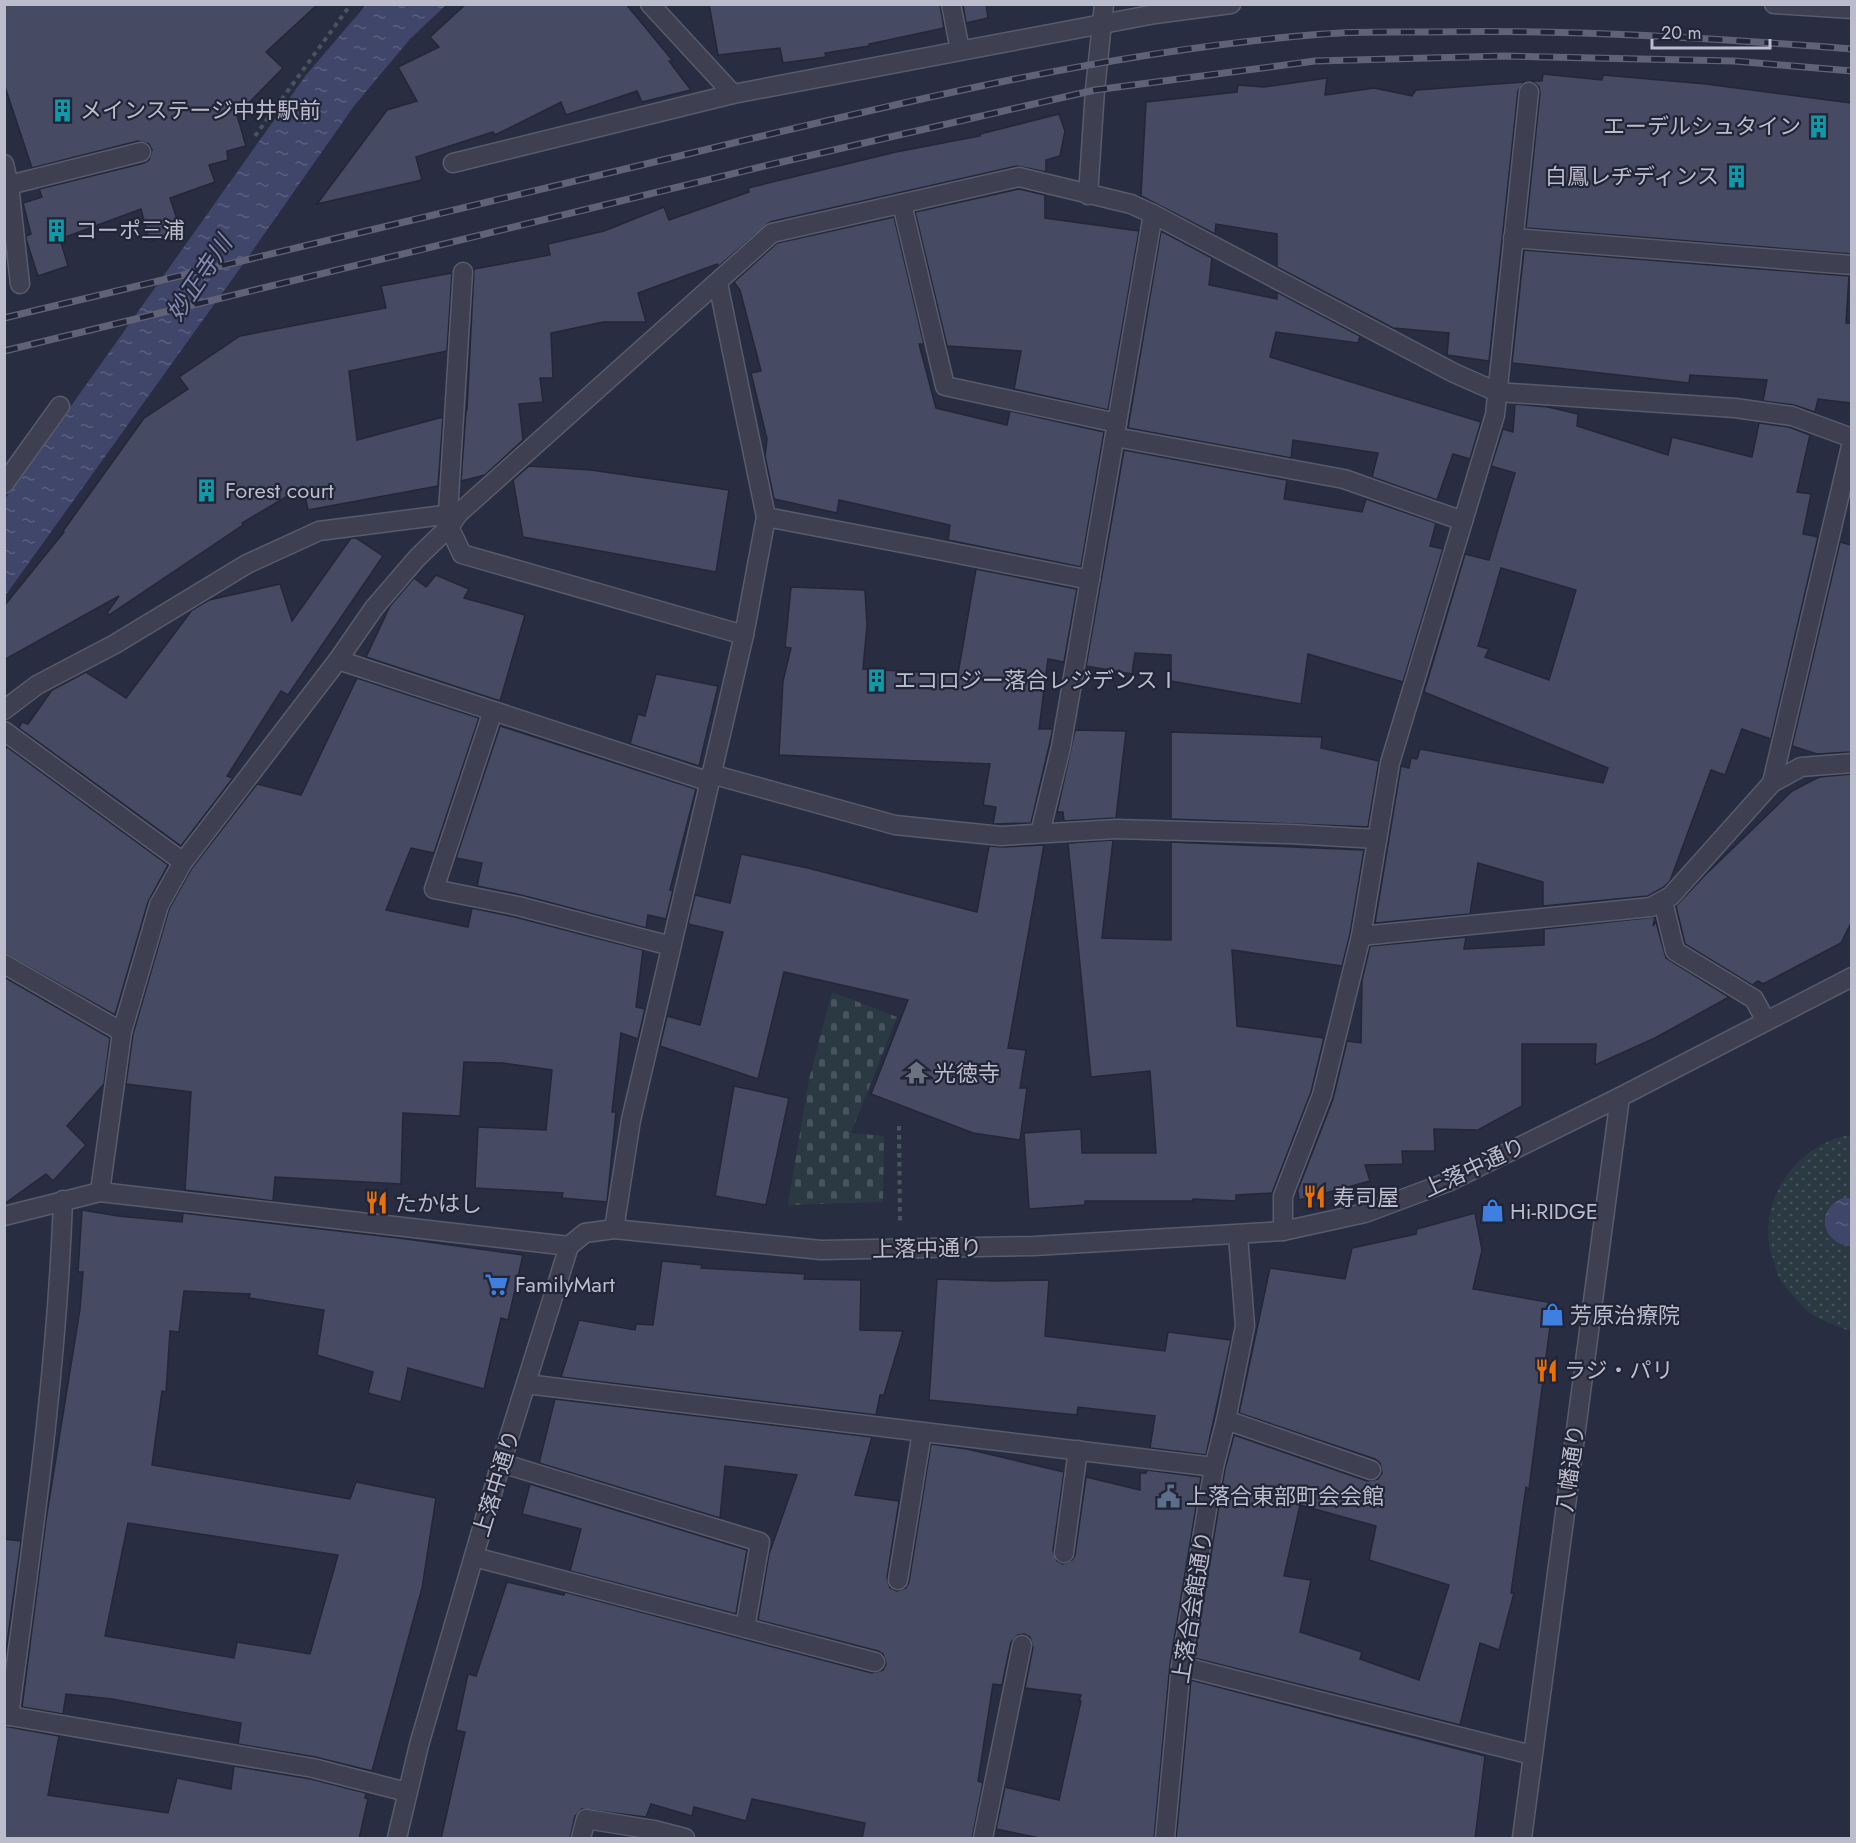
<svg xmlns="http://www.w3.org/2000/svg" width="1856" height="1843" font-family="Jost,'Noto Sans JP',sans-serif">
	<defs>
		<pattern id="grass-dots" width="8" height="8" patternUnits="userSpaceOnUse" patternTransform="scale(1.5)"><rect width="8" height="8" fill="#2b3943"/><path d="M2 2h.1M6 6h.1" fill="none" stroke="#48545d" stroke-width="1.8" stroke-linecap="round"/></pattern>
		<pattern id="cemetery-stones" width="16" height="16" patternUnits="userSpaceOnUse" patternTransform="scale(1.5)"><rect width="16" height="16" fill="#2b3943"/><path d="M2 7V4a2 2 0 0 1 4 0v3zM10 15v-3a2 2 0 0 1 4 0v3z" fill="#48545d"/></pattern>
		<pattern id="water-ripples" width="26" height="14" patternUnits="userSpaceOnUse" patternTransform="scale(1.5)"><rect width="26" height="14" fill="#40466a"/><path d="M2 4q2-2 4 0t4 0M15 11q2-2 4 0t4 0" fill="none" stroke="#5a5f7e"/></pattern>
	</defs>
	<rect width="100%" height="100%" fill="#292d42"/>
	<path fill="url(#grass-dots)" d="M1851,1135V1330H1847C1837,1326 1826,1322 1816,1317C1807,1313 1787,1290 1781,1281C1777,1275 1775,1266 1773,1259C1754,1205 1795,1143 1851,1135Z"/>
	<path fill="url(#cemetery-stones)" d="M832,992L897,1017L851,1133L884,1136L883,1202L788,1205L809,1079Z"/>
	<g fill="url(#water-ripples)">
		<path d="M366,5H446L410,39L354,106L246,260L5,596V499L306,75Z"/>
		<path d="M1843,1198H1851L1850,1246C1821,1243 1815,1209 1843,1198Z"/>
	</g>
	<g fill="#464a62" stroke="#242739" stroke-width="1.5" fill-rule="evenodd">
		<path d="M4,4H318L266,52L283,68L237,115L246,146L227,151L228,160L209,165L215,182L170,198L180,228L150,242L141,209L60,239L68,266L38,276L26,239V236L31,234L23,203L42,197L39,189L144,163L149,160L152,150L149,144L138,141L32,168L4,84Z"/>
		<path d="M466,4H626L673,61H669L691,90L642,102L637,91L566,115L561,102L495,135L493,132L416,157L422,180L317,204L387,110L417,101L398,67L439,47L430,37Z"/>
		<path d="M709,4H940L944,28L869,44V46L825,53L826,57L783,63L780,48L718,55Z"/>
		<path d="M963,4H986L988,18L966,23Z"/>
		<path d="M1543,74L1602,80L1603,75L1706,84L1851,103V254L1526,228L1540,93L1539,87L1532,81H1542Z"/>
		<path d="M1327,78L1325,95L1374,88L1412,96L1416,90L1524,82L1518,91L1489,361L1447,355L1449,333L1393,328L1277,267V234L1216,224L1215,234L1141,196L1146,102L1237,92L1238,85L1264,87Z"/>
		<path d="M1059,114L1065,131L1060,156L1046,160V172L1017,166L770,222L719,266L717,264L638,293L646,322H603L551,333L553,378H540L543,402L519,404L523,440L485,475L461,481L466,411L467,410L474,269L550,255L548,244L604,231L664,207L669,220L749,192L748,188L896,152L980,136V134Z"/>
		<path d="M1019,189L1045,195V218L1139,231L1108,410L1014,389L1021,351L947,346L915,212Z"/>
		<path d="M894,217L924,344H919L936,408L1007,425L1010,411L1104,432L1081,567L948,540L950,525L839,500L837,513L774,499L765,456L767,439L751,373L761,371L740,290L734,282L777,243Z"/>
		<path d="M1161,231L1212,258L1209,285L1277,299V292L1360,336L1358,343L1276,332L1270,357L1481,422L1470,459L1453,454L1437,500L1372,477L1378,453L1293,440L1291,458L1128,428Z"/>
		<path d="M1524,250L1849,276L1846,323H1851V403L1818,399L1815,412L1794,405L1763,401L1767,380L1690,375L1689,383L1512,363Z"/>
		<path d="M452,273L447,351L349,371L357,440L443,417L438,486L308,510L303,487L242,523L243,525L109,615L107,613L119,596L4,660V606L64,532L63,531L144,418L188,389L179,377L240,336L386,308L381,286Z"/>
		<path d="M1515,404L1548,407L1578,414L1577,426L1668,455L1672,437L1752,457L1759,423L1789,427L1810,435L1797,492L1811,494L1803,534L1818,537L1771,739L1742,729L1725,775L1711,770L1670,881L1664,887L1648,896L1543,906V882L1478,863L1470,914L1375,923L1401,766L1409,768L1411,758L1417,759L1420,749L1603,783L1608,768L1424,692L1465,554L1489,560L1515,473L1491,466L1503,429L1513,432ZM1501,568L1576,590L1549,680L1485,657L1489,649L1478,646Z"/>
		<path d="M1124,450L1287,480L1284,499L1362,512L1366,499L1436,523L1430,546L1443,549L1403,682L1308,654L1301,704L1171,681V655L1135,653L1132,674L1086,666Z"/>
		<path d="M529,466L591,470L729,490L716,572L523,537L513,480Z"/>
		<path d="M351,538H356L383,556L288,695L281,691L227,776L233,778L181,846L19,728L22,722L28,724L52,690L86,672L126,698L192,610L209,600L280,584L292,621Z"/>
		<path d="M1840,542L1851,545V752L1817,754L1792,746Z"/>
		<path d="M976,569L1077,589L1064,662L1048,659L1039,729H1053L1031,823L993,824L996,807L983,805L990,764L779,755L783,681L791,648L785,647L791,587L865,590L867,625L863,669L958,674Z"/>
		<path d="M436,575L469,589L464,598L525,615L500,701L366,657L390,606L414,578L426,587Z"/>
		<path d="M656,674L718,686L699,766L630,744L638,714L645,716Z"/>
		<path d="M357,678L479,718L434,853L411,848L386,910L468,927L472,908L515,917L643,950L636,1007L645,1009L638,1039L621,1033L612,1112H616L607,1202L562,1198L563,1193L475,1188L478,1127L546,1130L552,1070L503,1063L464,1062L460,1116L403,1113L401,1184L275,1177L273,1201L185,1190L191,1092L126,1084L133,1034L169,909L192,868L257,784L301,795Z"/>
		<path d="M500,726L696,789L670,890H673L666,919L648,915L646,928L521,895L477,886L482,863L456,858Z"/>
		<path d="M1075,730L1126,731L1116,818L1064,821L1063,812H1057Z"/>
		<path d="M1171,732L1322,737L1321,748L1379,761L1368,827L1171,819Z"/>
		<path d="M7,747L168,865L148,902L115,1015L4,953V751Z"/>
		<path d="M1851,774V923L1841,943L1763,984L1758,981L1752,985L1685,944L1676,906L1705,875L1792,791L1819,777Z"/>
		<path d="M1113,840L1102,938L1171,940V842L1364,850L1350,934L1342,966L1232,950L1237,1026L1324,1038L1311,1092L1272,1193L1236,1195V1201L1193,1199V1201H1085V1205L1029,1209L1024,1133L1081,1129L1082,1153H1156L1150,1071L1091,1077L1068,843Z"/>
		<path d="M1044,845L1008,1048L1026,1050L1020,1088H1027L1020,1140L973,1133L871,1094L908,1000L784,972L758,1079L660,1046L667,1016L700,1025L723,932L688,924L695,895L730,903L741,854L808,868L977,912L989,846L1002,847Z"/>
		<path d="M1655,917L1653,926L1656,922L1666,958L1729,997L1655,1038L1595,1065L1596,1044H1522V1106L1478,1130L1434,1129L1435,1151H1402L1403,1164L1365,1165L1370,1181L1299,1200L1298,1192H1297L1333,1099L1347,1041L1361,1043L1362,980L1370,946L1466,937L1464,949L1544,945V929Z"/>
		<path d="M4,977L110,1038L104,1084L67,1126L86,1145L53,1181L46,1174L4,1204Z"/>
		<path d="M734,1086L789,1098L766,1205L715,1196Z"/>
		<path d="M82,1210L118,1216L182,1222L183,1213L399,1238L523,1255L508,1320L501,1318L484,1389L408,1368L401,1402L368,1393L373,1372L317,1355L324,1310L249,1298L250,1294L184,1291L179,1332L170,1331L166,1392L162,1391L152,1465L350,1499L356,1482L436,1498L422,1588L372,1771L315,1757L238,1744L241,1723L112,1699L66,1694L63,1714L22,1707L46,1520L80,1309L83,1272H78ZM128,1523L338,1555L310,1654L237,1642L234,1658L105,1636Z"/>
		<path d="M1475,1213L1482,1250L1473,1289L1553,1303L1529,1489L1526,1487L1511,1593H1514L1499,1650L1480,1643L1460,1725L1194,1658L1225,1469L1234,1435L1367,1481L1378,1479L1382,1473L1380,1463L1375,1459L1239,1413L1270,1268L1345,1279L1352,1248L1416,1234L1417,1229ZM1300,1505L1376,1526L1369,1560L1449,1585L1419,1680L1360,1659L1362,1652L1300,1632L1311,1580L1284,1576Z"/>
		<path d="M662,1261L702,1265L701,1268L805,1274L804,1279L861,1280L860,1330L903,1331L884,1395H880L876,1415L561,1377L579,1320L635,1330L636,1324L653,1325Z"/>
		<path d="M937,1279L996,1281L1049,1280L1045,1336L1165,1351L1168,1332L1231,1340L1206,1455L1150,1448L1155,1416L1078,1407L1077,1415L929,1400Z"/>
		<path d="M555,1399L872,1437L855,1495L899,1501L887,1578L890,1588L897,1591L906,1588L909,1582L931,1444L967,1449L1064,1472L1053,1551L1057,1561L1063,1564L1072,1560L1075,1555L1086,1477L1140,1490V1473H1146L1147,1470L1201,1477L1170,1664L1154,1839H1044L996,1829L1005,1787L1059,1800L1081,1701H1079L1081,1695L1025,1688L1033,1647L1030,1637L1024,1634L1018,1635L1011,1642L1002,1685L993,1684L978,1781L983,1783L972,1839H862L865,1823L752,1799L746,1821L694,1807L692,1816L651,1804L646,1817L582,1809L575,1816L570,1839H441L465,1732L456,1730L468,1674L476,1676L507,1582L564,1595L565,1592L872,1673L883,1670L886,1664L883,1654L878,1651L758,1620L769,1554L797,1475L725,1466L720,1518L539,1463Z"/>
		<path d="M530,1484L747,1550L736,1614L570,1571L581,1529L522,1514Z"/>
		<path d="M4,1539L21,1541L4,1665Z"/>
		<path d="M1191,1680L1485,1756L1475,1839H1176Z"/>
		<path d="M4,1726L59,1736L48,1795L168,1813L177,1778L231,1789L234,1766L311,1779L366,1793L365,1798L368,1799L359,1839H4Z"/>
	</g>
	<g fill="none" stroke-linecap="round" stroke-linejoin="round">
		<defs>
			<g id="service">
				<path d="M951,4L960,50"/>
				<path d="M4,164L9,185L20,284"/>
				<path d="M9,185L141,152"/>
				<path d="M902,204L945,386L1117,423"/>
				<path d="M1115,437L1344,479L1463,521"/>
				<path d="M4,484L60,406"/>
				<path d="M449,527L448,513L463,272"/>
				<path d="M928,548L1090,580"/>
				<path d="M338,660L710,782"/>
				<path d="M493,711L434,889L518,906L671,946"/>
				<path d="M4,731L183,862"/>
				<path d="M1040,833L1061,747L1153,214"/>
				<path d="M1663,901L1675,951L1754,999L1766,1021"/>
				<path d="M4,964L122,1032"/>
				<path d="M501,1463L760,1542L745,1628"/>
				<path d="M1064,1553L1078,1450"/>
				<path d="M898,1580L922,1432"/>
				<path d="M1181,1666L1532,1755"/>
				<path d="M581,1838L586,1819L654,1830L685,1838"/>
				<path d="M983,1838L1022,1645"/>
			</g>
			<g id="minor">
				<path d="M650,4L733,94"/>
				<path d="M1774,4L1852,9"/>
				<path d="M453,163L733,94L1155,14L1231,4"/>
				<path d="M1088,195L1095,90L1104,4"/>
				<path d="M1513,238L1852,265"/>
				<path d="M766,517L928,548"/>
				<path d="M449,527L462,554L744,635"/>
				<path d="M4,710L37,685L115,644L247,564L319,531L459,513"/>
				<path d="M711,774L895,825L1001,836L1116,829L1291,834L1377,839"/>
				<path d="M1772,783L1852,442"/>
				<path d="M1361,936L1651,907L1671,896L1772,783L1801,767L1852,763"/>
				<path d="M100,1192L122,1032L159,905L183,862L338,660L374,608L417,558L449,527L459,513L772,233L1019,177L1131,204L1153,214L1454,373L1497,392L1735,408L1792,416L1852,438"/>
				<path d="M4,1216L100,1192L569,1246"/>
				<path d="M614,1229L631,1120L744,635L766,517L718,283"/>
				<path d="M1283,1231V1196L1322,1095L1361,936L1390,763L1495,415L1529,92"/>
				<path d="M526,1384L1214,1467"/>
				<path d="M1226,1420L1371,1470"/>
				<path d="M474,1557L875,1662"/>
				<path d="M4,1715L313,1768L407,1792"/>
				<path d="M9,1716C32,1544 57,1373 63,1200"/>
				<path d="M1165,1838L1181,1666L1214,1467L1226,1420L1245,1326L1238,1235"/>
			</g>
			<g id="tertiary">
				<path d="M397,1838L419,1745L501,1463L569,1246L585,1233L614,1229L821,1250L1034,1246L1283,1231L1365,1213L1448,1182L1620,1097L1852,977"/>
				<path d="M1522,1838L1620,1097"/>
			</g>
		</defs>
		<use href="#service" stroke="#595b6c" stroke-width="21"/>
		<use href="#minor" stroke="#595b6c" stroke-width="21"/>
		<use href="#tertiary" stroke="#595b6c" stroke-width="21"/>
		<g stroke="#47555d" stroke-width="4" stroke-dasharray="4.5 4.5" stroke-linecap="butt">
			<path d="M255,136L351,4"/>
			<path d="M899,1126L900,1221"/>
		</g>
		<use href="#service" stroke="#3e4052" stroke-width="18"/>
		<use href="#minor" stroke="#3e4052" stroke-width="18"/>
		<use href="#tertiary" stroke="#3e4052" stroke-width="18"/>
		<defs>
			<g id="rail">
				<path d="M4,318C228,264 451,211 675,157C888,106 1104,51 1323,34C1358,31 1393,32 1427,32C1569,29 1710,38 1852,49"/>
				<path d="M4,351L773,164L1095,90L1315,61L1505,56L1734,61L1852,71"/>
			</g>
		</defs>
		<use href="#rail" stroke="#606378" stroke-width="7"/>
		<use href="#rail" stroke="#222537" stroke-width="4.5" stroke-dasharray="14" stroke-linecap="butt"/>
	</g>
	<defs>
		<symbol id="building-bare" viewBox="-9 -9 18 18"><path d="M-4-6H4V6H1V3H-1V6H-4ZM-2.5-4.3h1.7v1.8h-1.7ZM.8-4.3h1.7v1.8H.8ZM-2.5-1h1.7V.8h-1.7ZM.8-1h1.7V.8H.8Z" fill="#0f9aa8" stroke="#222537" stroke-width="2.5" paint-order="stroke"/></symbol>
		<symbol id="temple-bare" viewBox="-9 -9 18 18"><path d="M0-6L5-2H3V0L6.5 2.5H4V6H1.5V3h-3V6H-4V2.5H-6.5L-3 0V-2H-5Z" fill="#6b7280" stroke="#222537" stroke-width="2.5" paint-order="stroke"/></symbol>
		<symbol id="restaurant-bare" viewBox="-9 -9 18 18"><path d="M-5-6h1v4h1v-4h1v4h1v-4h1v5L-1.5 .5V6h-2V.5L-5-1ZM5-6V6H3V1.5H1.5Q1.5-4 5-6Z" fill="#e8710a" stroke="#222537" stroke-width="2.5" paint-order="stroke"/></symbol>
		<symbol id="shop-bare" viewBox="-9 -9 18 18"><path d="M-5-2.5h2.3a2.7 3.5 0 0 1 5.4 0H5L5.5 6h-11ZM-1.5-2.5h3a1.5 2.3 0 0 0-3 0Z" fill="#3f7fe0" stroke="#222537" stroke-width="2.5" paint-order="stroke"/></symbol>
		<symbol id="supermarket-bare" viewBox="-9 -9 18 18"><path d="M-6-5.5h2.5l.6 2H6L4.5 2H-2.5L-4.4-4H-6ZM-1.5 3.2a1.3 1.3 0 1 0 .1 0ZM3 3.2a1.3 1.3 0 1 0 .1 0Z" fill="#3f7fe0" stroke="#222537" stroke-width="2.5" paint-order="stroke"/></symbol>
		<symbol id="civic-bare" viewBox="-9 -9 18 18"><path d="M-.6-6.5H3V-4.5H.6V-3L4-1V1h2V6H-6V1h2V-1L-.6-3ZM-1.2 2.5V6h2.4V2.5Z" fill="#5c6f8a" stroke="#222537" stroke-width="2.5" paint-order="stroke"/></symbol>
	</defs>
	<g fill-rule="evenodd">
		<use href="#building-bare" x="46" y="94" width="33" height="33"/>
		<use href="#building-bare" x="1802" y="110" width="33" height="33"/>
		<use href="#building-bare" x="1720" y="160" width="33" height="33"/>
		<use href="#building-bare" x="40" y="214" width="33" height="33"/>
		<use href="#building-bare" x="190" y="474" width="33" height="33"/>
		<use href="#building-bare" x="860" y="664" width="33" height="33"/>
		<use href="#temple-bare" x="900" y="1056" width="33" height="33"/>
		<use href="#restaurant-bare" x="1298" y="1180" width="33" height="33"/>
		<use href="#restaurant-bare" x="360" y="1186" width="33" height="33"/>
		<use href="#shop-bare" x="1476" y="1194" width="33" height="33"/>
		<use href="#supermarket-bare" x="480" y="1268" width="33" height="33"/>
		<use href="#shop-bare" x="1536" y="1298" width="33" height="33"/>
		<use href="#restaurant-bare" x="1530" y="1354" width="33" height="33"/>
		<use href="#civic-bare" x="1152" y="1480" width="33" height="33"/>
	</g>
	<g text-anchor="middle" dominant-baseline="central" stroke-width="4.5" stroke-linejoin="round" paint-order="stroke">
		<g font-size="22" fill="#bbbccc" stroke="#222537" text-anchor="start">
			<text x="80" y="110">メインステージ中井駅前</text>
			<text x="1801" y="126" text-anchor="end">エーデルシュタイン</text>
			<text x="1719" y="176" text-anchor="end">白鳳レヂディンス</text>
			<text x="75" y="230">コーポ三浦</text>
			<text x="225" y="490">Forest court</text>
			<text x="894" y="680">エコロジー落合レジデンスⅠ</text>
			<text x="934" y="1073">光徳寺</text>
			<text x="1333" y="1197">寿司屋</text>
			<text x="395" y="1203">たかはし</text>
			<text x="1510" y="1211">Hi-RIDGE</text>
			<text x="515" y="1284">FamilyMart</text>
			<text x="1570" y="1315">芳原治療院</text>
			<text x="1564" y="1370">ラジ・パリ</text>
			<text x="1186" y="1496">上落合東部町会会館</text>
		</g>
		<g font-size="22" fill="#bbbccc" stroke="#222537">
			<text transform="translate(1474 1167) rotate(-25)">上落中通り</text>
			<text transform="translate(927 1248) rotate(-1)">上落中通り</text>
			<text transform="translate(1570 1468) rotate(-82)">八幡通り</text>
			<text transform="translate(496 1483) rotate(-73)">上落中通り</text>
			<text transform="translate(1192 1607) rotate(-81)">上落合会館通り</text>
		</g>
		<g font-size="24" font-style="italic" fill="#858ab1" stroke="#222537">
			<text transform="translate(199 278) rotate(-56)">妙正寺川</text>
		</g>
	</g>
	<rect width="1856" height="1843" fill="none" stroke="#bbbccc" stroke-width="12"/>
	<path d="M1652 39v9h118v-9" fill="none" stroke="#bbbccc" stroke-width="3"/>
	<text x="1661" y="39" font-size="18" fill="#bbbccc" stroke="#222537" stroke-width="4.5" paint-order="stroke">20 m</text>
</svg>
